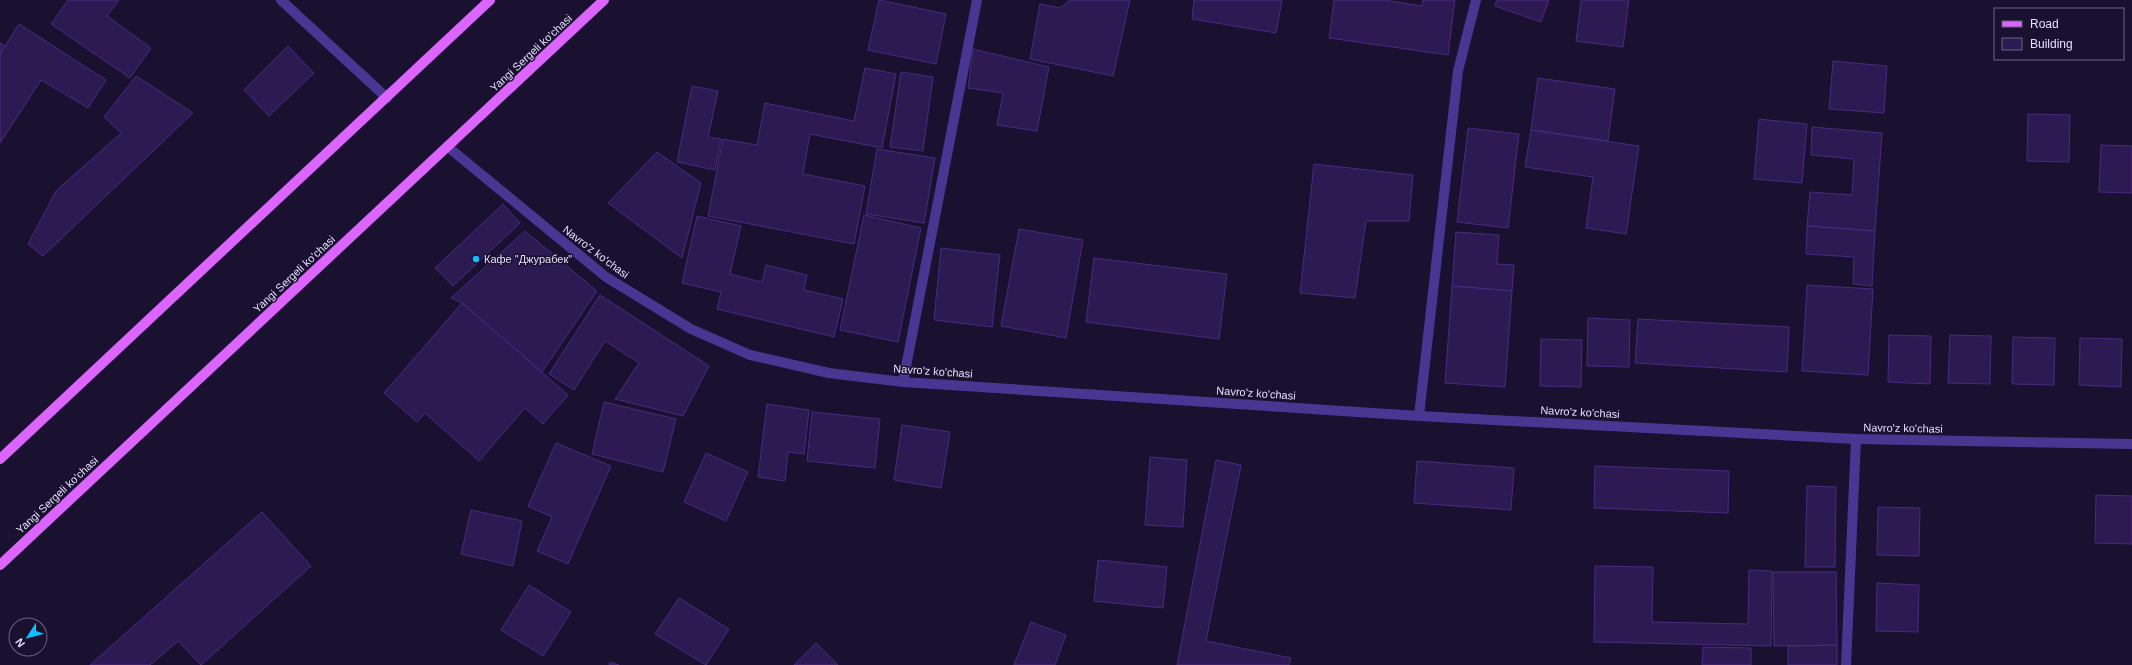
<svg xmlns="http://www.w3.org/2000/svg" width="2132" height="665" font-family="Arial,sans-serif">
	<rect width="100%" height="100%" fill="#1a102f"/>
	<g fill="#2e1a52" stroke="#482a80">
		<path d="M68,0H119L107,16L151,48L130,78L51,24Z"/>
		<path d="M879,0L946,14L936,64L868,50Z"/>
		<path d="M1070,0H1130L1113,76L1030,59L1040,4L1060,8Z"/>
		<path d="M1194,0H1282L1276,33L1192,19Z"/>
		<path d="M1334,0H1384L1422,6L1423,0H1455L1448,55L1329,38Z"/>
		<path d="M1497,0H1549L1541,22L1495,6Z"/>
		<path d="M1581,0H1629L1623,47L1576,41Z"/>
		<path d="M19,24L106,80L88,108L41,80L0,143V54Z"/>
		<path d="M0,43L5,46L0,54Z"/>
		<path d="M288,46L314,73L269,116L244,90Z"/>
		<path d="M973,49L1049,67L1037,131L997,125L1003,93L968,88Z"/>
		<path d="M1833,61L1887,66L1884,113L1829,109Z"/>
		<path d="M865,68L896,74L882,148L810,134L803,174L865,186L854,244L708,216L723,139L757,145L765,103L854,121Z"/>
		<path d="M901,72L933,77L923,151L890,147Z"/>
		<path d="M136,76L193,113L43,256L28,244L56,191L121,133L104,117Z"/>
		<path d="M1538,78L1615,89L1608,141L1531,130Z"/>
		<path d="M692,86L718,91L708,137L721,139L715,170L677,162Z"/>
		<path d="M2028,114L2070,115L2069,162L2027,161Z"/>
		<path d="M1759,119L1807,124L1802,183L1754,179Z"/>
		<path d="M1812,127L1882,133L1875,231L1807,226L1810,192L1852,195L1854,159L1811,155Z"/>
		<path d="M1468,128L1519,134L1508,228L1457,222Z"/>
		<path d="M1531,130L1639,146L1626,234L1586,228L1593,177L1525,167Z"/>
		<path d="M2101,145L2132,146V193L2099,192Z"/>
		<path d="M877,149L935,158L924,223L866,214Z"/>
		<path d="M657,152L701,183L682,258L608,203Z"/>
		<path d="M1314,164L1413,175L1409,221H1366L1355,298L1300,293Z"/>
		<path d="M503,204L520,223L453,286L435,268Z"/>
		<path d="M864,215L921,228L898,342L840,330Z"/>
		<path d="M697,216L741,226L730,274L762,282L766,265L807,275L804,290L843,299L834,337L717,309L721,292L682,283Z"/>
		<path d="M1807,226L1875,231L1872,286L1853,284L1854,257L1806,254Z"/>
		<path d="M1019,229L1083,240L1066,338L1001,326Z"/>
		<path d="M525,231L597,291L542,372L462,303L451,298Z"/>
		<path d="M1456,232L1499,235L1497,264L1514,265L1512,291L1452,286Z"/>
		<path d="M941,248L1000,255L992,327L934,320Z"/>
		<path d="M1094,258L1227,274L1219,339L1086,322Z"/>
		<path d="M1807,285L1873,289L1868,375L1802,371Z"/>
		<path d="M1452,286L1512,291L1505,387L1445,383Z"/>
		<path d="M600,295L709,366L683,416L615,399L639,363L605,341L574,390L549,374Z"/>
		<path d="M462,303L568,395L543,424L525,408L479,461L425,413L417,422L384,393Z"/>
		<path d="M1588,318L1630,320L1629,367L1587,366Z"/>
		<path d="M1638,319L1789,327L1787,372L1635,363Z"/>
		<path d="M1889,335L1931,336L1930,384L1888,382Z"/>
		<path d="M1950,335L1991,336L1990,384L1948,383Z"/>
		<path d="M2013,337L2055,338L2054,385L2012,384Z"/>
		<path d="M2080,338L2122,339L2121,387L2079,385Z"/>
		<path d="M1541,339L1582,340L1581,387L1540,386Z"/>
		<path d="M604,402L676,419L663,472L592,454Z"/>
		<path d="M767,404L809,410L804,454L788,452L785,481L758,477Z"/>
		<path d="M812,412L880,419L875,468L807,461Z"/>
		<path d="M902,425L950,432L941,488L894,480Z"/>
		<path d="M556,443L611,466L568,564L537,551L552,517L528,506Z"/>
		<path d="M706,453L748,472L726,521L684,502Z"/>
		<path d="M1150,457L1187,460L1183,527L1145,525Z"/>
		<path d="M1216,460L1241,465L1206,641L1291,658L1289,665H1177Z"/>
		<path d="M1417,461L1514,468L1511,510L1414,503Z"/>
		<path d="M1595,466L1729,471L1728,513L1594,508Z"/>
		<path d="M1807,486L1836,487L1835,567H1805Z"/>
		<path d="M2096,495L2132,496V544L2095,543Z"/>
		<path d="M1878,507L1920,508L1919,556L1877,555Z"/>
		<path d="M471,510L522,521L513,566L461,554Z"/>
		<path d="M262,512L311,566L201,665L178,641L150,665H90Z"/>
		<path d="M1098,560L1167,567L1163,608L1094,601Z"/>
		<path d="M1595,566L1653,567L1652,622L1748,624L1749,570L1772,571L1771,646L1594,642Z"/>
		<path d="M1773,572H1836L1837,645L1774,646Z"/>
		<path d="M1877,583L1919,585L1918,632L1876,631Z"/>
		<path d="M529,585L571,612L543,656L501,630Z"/>
		<path d="M679,598L729,629L706,665L655,634Z"/>
		<path d="M1031,622L1066,635L1055,665H1014Z"/>
		<path d="M816,643L838,665H794Z"/>
		<path d="M1837,645V665H1788V646Z"/>
		<path d="M1703,647L1751,648V665H1702Z"/>
		<path d="M610,662L619,665H609Z"/>
	</g>
	<g fill="none" stroke-linecap="round" stroke-linejoin="round">
		<g stroke="#483792" stroke-width="10">
			<path d="M281,0L387,98"/>
			<path d="M448,147L606,277L691,329L750,355L829,373L903,382L1419,416L1856,439L2132,444"/>
			<path d="M903,382L977,0"/>
			<path d="M1419,416L1458,71L1476,0"/>
			<path d="M1846,665L1856,439"/>
		</g>
		<g stroke="#dd65ff" stroke-width="10">
			<path d="M0,459L490,0"/>
			<path d="M0,565L604,0"/>
		</g>
	</g>
	<circle fill="#0ac0ff" stroke="#1a102f" stroke-width="1.5" cx="476" cy="259" r="4"/>
	<g text-anchor="middle" dominant-baseline="central" stroke-width="3" stroke-linejoin="round" paint-order="stroke">
		<g font-size="11" fill="#e7deff" stroke="#1a102f">
			<text transform="translate(531 53) rotate(-43)">Yangi Sergeli ko'chasi</text>
			<text transform="translate(596 252) rotate(37)">Navro'z ko'chasi</text>
			<text transform="translate(294 274) rotate(-43)">Yangi Sergeli ko'chasi</text>
			<text transform="translate(933 371) rotate(4)">Navro'z ko'chasi</text>
			<text transform="translate(1256 393) rotate(4)">Navro'z ko'chasi</text>
			<text transform="translate(1580 412) rotate(3)">Navro'z ko'chasi</text>
			<text transform="translate(1903 428) rotate(1)">Navro'z ko'chasi</text>
			<text transform="translate(57 495) rotate(-43)">Yangi Sergeli ko'chasi</text>
		</g>
		<g font-size="11" fill="#e7deff" stroke="#1a102f" text-anchor="start">
			<text x="484" y="259">Кафе "Джурабек"</text>
		</g>
	</g>
	<rect x="1994" y="8" width="130" height="52" fill="#1a102f" stroke="#6c6282"/>
	<rect x="2002" y="21" width="20" height="6" fill="#dd65ff" stroke="#6c6282"/>
	<text x="2030" y="28" font-size="12" fill="#e7deff">Road</text>
	<rect x="2002" y="38" width="20" height="12" fill="#2e1a52" stroke="#6c6282"/>
	<text x="2030" y="48" font-size="12" fill="#e7deff">Building</text>
	<g transform="translate(28 637) rotate(234)"><circle r="19" fill="#1a102f" stroke="#6c6282"/>
	<path d="M0-3L7 15L0 10L-7 15Z" fill="#0ac0ff"/>
	<text y="-6" font-size="11" font-weight="bold" text-anchor="middle" fill="#e7deff">N</text>
	</g>
</svg>
